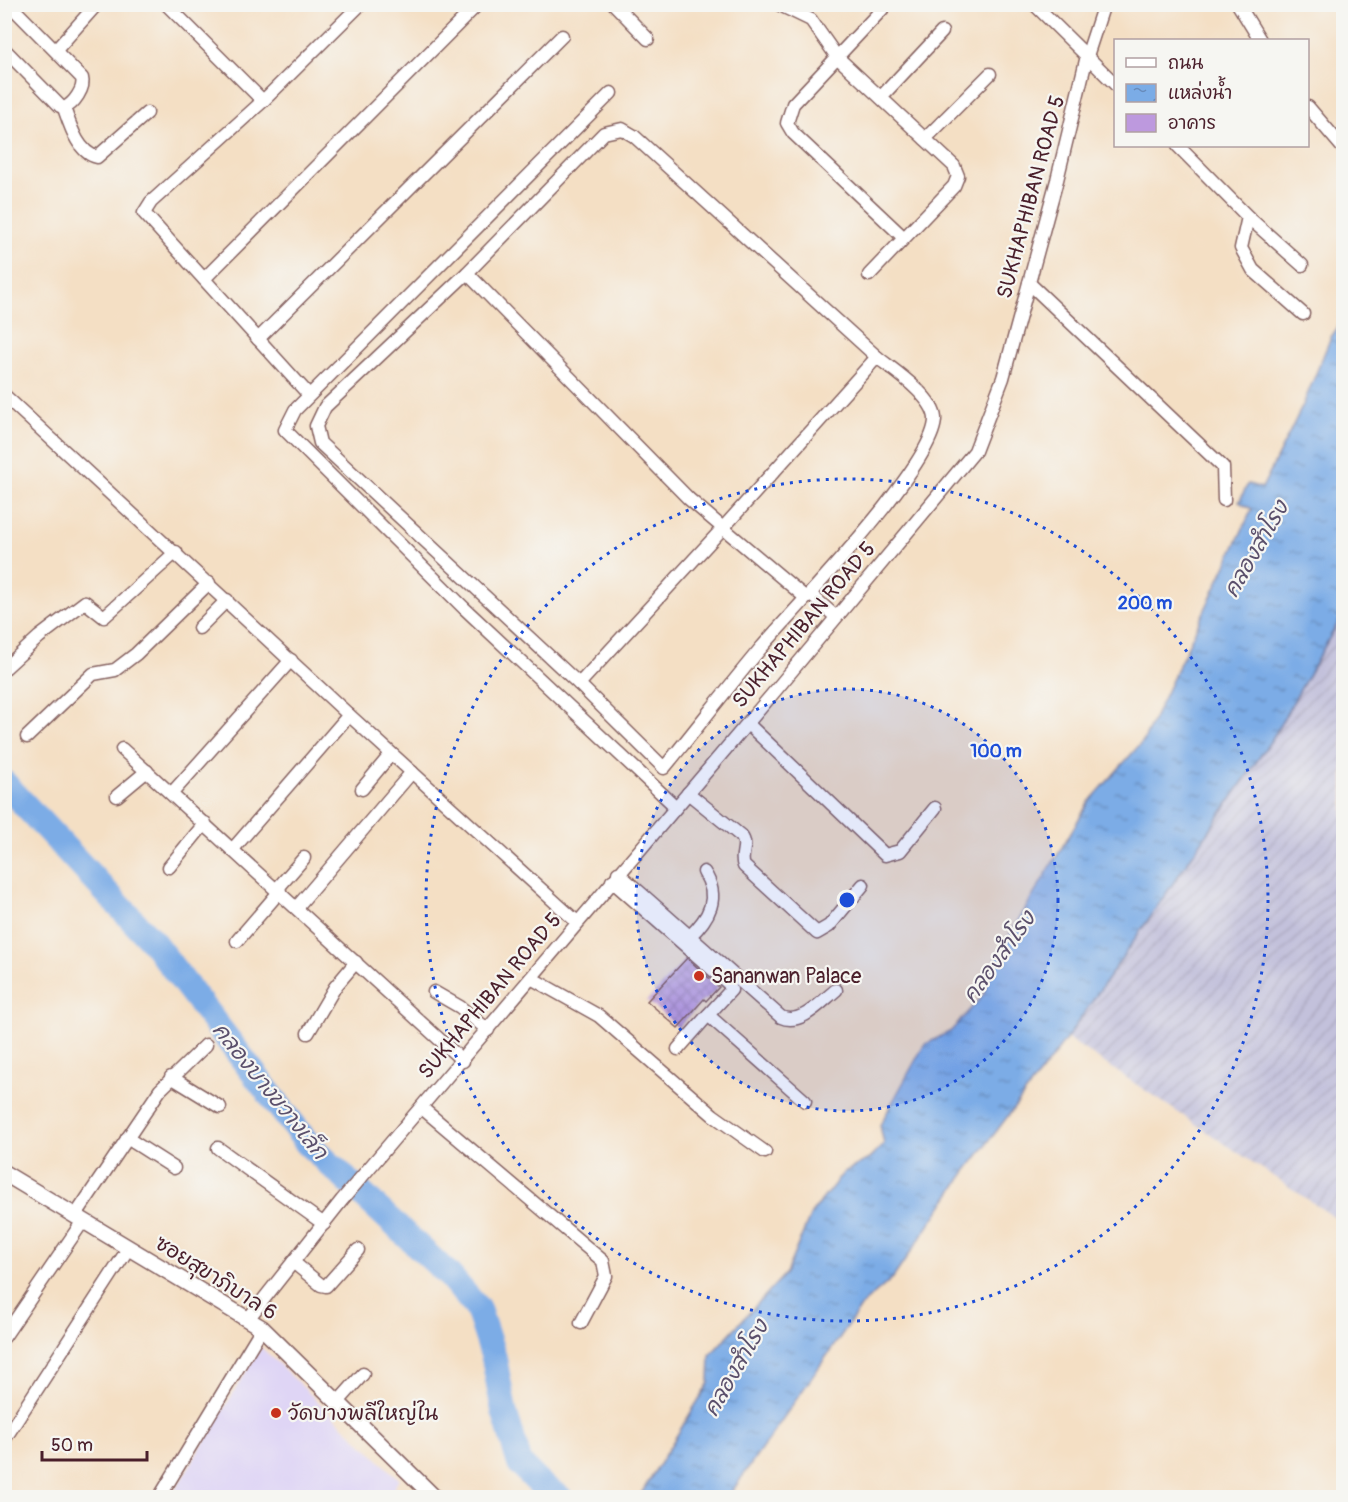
<svg xmlns="http://www.w3.org/2000/svg" width="1348" height="1502" font-family="Pangolin,'Playpen Sans Thai',sans-serif">
	<defs>
		<pattern id="industrial-furrows" width="10" height="10" patternUnits="userSpaceOnUse" patternTransform="scale(1.5)"><rect width="10" height="10" fill="#c3c1db"/><path d="M-1 1l2-2M0 10L10 0M9 11l2-2" fill="none" stroke="#a9a5bc"/></pattern>
		<pattern id="water-ripples" width="26" height="14" patternUnits="userSpaceOnUse" patternTransform="scale(1.5)"><rect width="26" height="14" fill="#7bace6"/><path d="M2 4q2-2 4 0t4 0M15 11q2-2 4 0t4 0" fill="none" stroke="#678bbb"/></pattern>
		<pattern id="building-cross-hatch" width="8" height="8" patternUnits="userSpaceOnUse" patternTransform="scale(1.5)"><rect width="8" height="8" fill="#bd99de"/><path d="M0 0l8 8M0 8l8-8" fill="none" stroke="#9c7cb4"/></pattern>
	</defs>
	<rect width="100%" height="100%" fill="#f6f6f2"/>
	<filter id="ink" filterUnits="userSpaceOnUse"><feTurbulence type="fractalNoise" baseFrequency=".0167" numOctaves="2"/><feDisplacementMap in="SourceGraphic" scale="12" xChannelSelector="R" yChannelSelector="G"/><feConvolveMatrix kernelMatrix="1 2 1 2 8 2 1 2 1" color-interpolation-filters="sRGB"/></filter>
	<filter id="wash" filterUnits="userSpaceOnUse"><feTurbulence type="fractalNoise" baseFrequency=".008" numOctaves="4" result="noise"/><feDisplacementMap in="SourceGraphic" scale="24" xChannelSelector="R" yChannelSelector="G"/><feGaussianBlur stdDeviation="1.35" result="paint"/><feColorMatrix in="noise" values="0 0 0 0 0 0 0 0 0 0 0 0 0 0 0 0 0 1.4 0 .05"/><feComposite in="paint" operator="in"/></filter>
	<g filter="url(#wash)">
		<rect width="100%" height="100%" fill="#f4dfc4"/>
		<path fill="#dfd5f5" d="M261,1347L399,1479L389,1497H171Z"/>
		<path fill="url(#industrial-furrows)" d="M1343,614V1223L1067,1038L1272,739Z"/>
		<path fill="url(#water-ripples)" stroke="#626688" stroke-width="1.5" d="M1343,320V614L1272,739L1067,1038L964,1174L893,1278L863,1304L728,1497H639L709,1383L710,1355L786,1273L811,1214L844,1172L869,1159L884,1144L880,1125L924,1045L951,1031L984,994L996,958L1089,802L1144,740L1252,509L1239,502L1248,484L1262,488L1303,405L1331,337Z"/>
		<g fill="none" stroke-linecap="round" stroke-linejoin="round">
			<path stroke="#7bace6" stroke-width="26" d="M4,783L153,942L308,1144L448,1274L478,1309L494,1358L504,1411L520,1464L541,1485L560,1498"/>
		</g>
		<g id="blocks">
			<path fill="url(#building-cross-hatch)" d="M687,958L719,987L706,1001L704,999L678,1028L647,1001Z"/>
		</g>
	</g>
	<g filter="url(#ink)">
		<use href="#blocks" fill-opacity="0" stroke="#866261" stroke-width="1.5"/>
		<g fill="none" stroke-linecap="round" stroke-linejoin="round">
			<defs>
				<g id="minor">
					<path d="M166,4L263,101"/>
					<path d="M614,4L648,39"/>
					<path d="M778,4L811,20L837,57L954,166L958,176L954,186L869,275"/>
					<path d="M887,4L793,104L787,123L793,133L903,237"/>
					<path d="M1034,4L1116,85"/>
					<path d="M1238,4L1260,40"/>
					<path d="M4,49L60,106L64,108C74,104 85,88 82,78L9,4"/>
					<path d="M56,50L97,4"/>
					<path d="M611,93L295,410L285,430L464,608L676,807"/>
					<path d="M881,97L942,32"/>
					<path d="M1308,107L1344,149"/>
					<path d="M64,108C70,125 78,153 97,157L147,113"/>
					<path d="M622,129L634,136L877,357C893,370 933,396 935,418C937,463 795,608 761,648C728,687 697,728 664,768L579,684L320,443L316,426L325,407L467,273L604,133Z"/>
					<path d="M925,139L990,74"/>
					<path d="M1178,146L1248,217L1241,248L1253,270L1303,314"/>
					<path d="M1248,217L1302,265"/>
					<path d="M467,273L689,499L723,528L579,684"/>
					<path d="M204,279L474,8"/>
					<path d="M1029,283L1223,467L1224,500"/>
					<path d="M258,339L562,36"/>
					<path d="M4,395L349,715L577,922"/>
					<path d="M309,395L144,213L151,202L263,101L361,4"/>
					<path d="M810,594L836,617"/>
					<path d="M806,598L723,528L877,357"/>
					<path d="M199,628L227,600"/>
					<path d="M4,669L39,637L85,602L104,617L176,552"/>
					<path d="M748,724L885,855L900,851L935,808"/>
					<path d="M27,737L93,674L115,670L136,654L209,583"/>
					<path d="M122,749L463,1061"/>
					<path d="M362,789L391,754"/>
					<path d="M172,793L291,660"/>
					<path d="M688,793L741,836C749,846 739,855 744,866L817,933L829,926L863,885"/>
					<path d="M117,796L147,771"/>
					<path d="M233,849L349,715"/>
					<path d="M169,867L205,823"/>
					<path d="M618,873L781,1017C801,1026 821,1002 836,990"/>
					<path d="M612,881L729,984L731,990L708,1015L805,1101"/>
					<path d="M277,889L304,858"/>
					<path d="M297,907L412,772"/>
					<path d="M689,937C709,918 721,898 704,872"/>
					<path d="M237,941L280,891"/>
					<path d="M531,978L599,1016L713,1115L765,1152"/>
					<path d="M434,992L460,1007L488,1030"/>
					<path d="M308,1033L335,987L356,962"/>
					<path d="M678,1049L708,1015"/>
					<path d="M171,1077L220,1107"/>
					<path d="M422,1108L603,1261L606,1276L581,1323"/>
					<path d="M127,1138L174,1168"/>
					<path d="M218,1148L324,1224"/>
					<path d="M75,1216L160,1090L206,1045"/>
					<path d="M293,1262L321,1285L326,1286L358,1250"/>
					<path d="M248,1319L342,1200L775,691L975,451L1003,378L1057,180L1087,56L1104,4"/>
					<path d="M4,1337L83,1221"/>
					<path d="M338,1402L363,1374"/>
					<path d="M4,1440L128,1249"/>
					<path d="M159,1498L262,1328"/>
				</g>
				<path id="tertiary" d="M4,1173L262,1328L435,1498"/>
			</defs>
			<use href="#minor" stroke="#866261" stroke-width="15"/>
			<use href="#tertiary" stroke="#866261" stroke-width="18"/>
			<use href="#minor" stroke="#fff" stroke-width="12"/>
			<use href="#tertiary" stroke="#fff" stroke-width="15"/>
		</g>
	</g>
	<circle cx="847" cy="900" r="211" fill="#1d4ed8" fill-opacity=".12"/>
	<g fill="none" stroke="#1d4ed8" stroke-width="3" stroke-dasharray="3 6">
		<circle cx="847" cy="900" r="211"/>
		<circle cx="847" cy="900" r="421"/>
	</g>
	<g fill="#c8321e" stroke="#f6f6f2" stroke-width="2">
		<circle cx="699" cy="976" r="6"/>
		<circle cx="276" cy="1413" r="6"/>
	</g>
	<g text-anchor="middle" dominant-baseline="central" stroke-width="4.5" stroke-linejoin="round" paint-order="stroke">
		<g font-size="21" fill="#4a1f2b" stroke="#f6f6f2">
			<text transform="translate(1031 197) rotate(-75)">SUKHAPHIBAN ROAD 5</text>
			<text transform="translate(804 625) rotate(-50)">SUKHAPHIBAN ROAD 5</text>
			<text transform="translate(490 996) rotate(-50)">SUKHAPHIBAN ROAD 5</text>
			<text transform="translate(216 1278) rotate(32)">ซอยสุขาภิบาล 6</text>
		</g>
		<g font-size="21" fill="#4a1f2b" stroke="#f6f6f2" text-anchor="start">
			<text x="711" y="976">Sananwan Palace</text>
			<text x="288" y="1413">วัดบางพลีใหญ่ใน</text>
		</g>
		<g font-size="22" font-style="italic" fill="#5b506c" stroke="#f6f6f2">
			<text transform="translate(1256 549) rotate(-60)">คลองสำโรง</text>
			<text transform="translate(999 957) rotate(-54)">คลองสำโรง</text>
			<text transform="translate(270 1091) rotate(51)">คลองบางขวางเล็ก</text>
			<text transform="translate(736 1368) rotate(-60)">คลองสำโรง</text>
		</g>
	</g>
	<circle cx="847" cy="900" r="9" fill="#1d4ed8" stroke="#f6f6f2" stroke-width="3"/>
	<g font-size="18" text-anchor="middle" font-weight="bold" fill="#1d4ed8" stroke="#f6f6f2" stroke-width="4.5" stroke-linejoin="round" paint-order="stroke">
		<text x="1145" y="609">200 m</text>
		<text x="996" y="757">100 m</text>
	</g>
	<rect width="1348" height="1502" fill="none" stroke="#f6f6f2" stroke-width="24"/>
	<rect x="1114" y="39" width="195" height="108" fill="#f6f6f2" stroke="#b1a0a2" stroke-width="1.5"/>
	<rect x="1126" y="58" width="30" height="9" fill="#ffffff" stroke="#b1a0a2" stroke-width="1.5"/>
	<text x="1168" y="69" font-size="18" fill="#4a1f2b">ถนน</text>
	<rect x="1126" y="84" width="30" height="18" fill="url(#water-ripples)" stroke="#b1a0a2" stroke-width="1.5"/>
	<text x="1168" y="99" font-size="18" fill="#4a1f2b">แหล่งน้ำ</text>
	<rect x="1126" y="114" width="30" height="18" fill="#bd99de" stroke="#b1a0a2" stroke-width="1.5"/>
	<text x="1168" y="129" font-size="18" fill="#4a1f2b">อาคาร</text>
	<path d="M42 1451v9h105v-9" fill="none" stroke="#4a1f2b" stroke-width="3"/>
	<text x="51" y="1451" font-size="18" fill="#4a1f2b" stroke="#f6f6f2" stroke-width="4.5" paint-order="stroke">50 m</text>
</svg>
